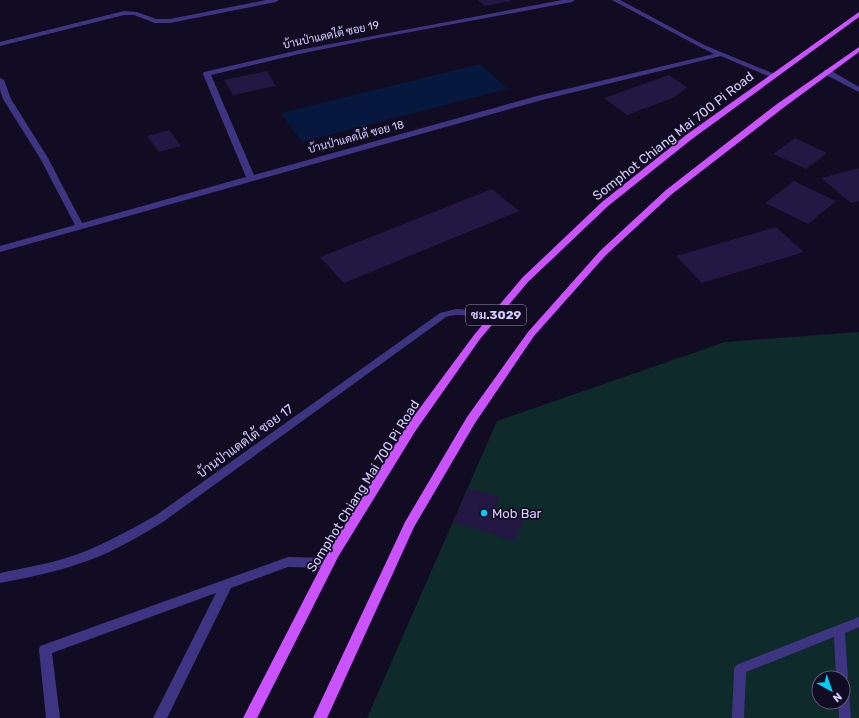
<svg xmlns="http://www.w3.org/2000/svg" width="859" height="718" font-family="Rubik,Sarabun,sans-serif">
	<rect width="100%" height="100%" fill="#110c21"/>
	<path fill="#0f2a2b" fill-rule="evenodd" d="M859,332V718H367L497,421L725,342ZM819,678H843V702H819Z"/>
	<path fill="#07183f" d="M480,64L507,89L302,142L281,113Z"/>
	<g fill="#231743">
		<path d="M478,0H510V1L485,6Z"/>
		<path d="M267,71L276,86L233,95L224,80Z"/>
		<path d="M669,75L687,87L673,98L627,115L604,98Z"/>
		<path d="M169,130L181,146L159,152L147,136Z"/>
		<path d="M795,138L827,153L806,169L773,154Z"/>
		<path d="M859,168V201L851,203L821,178Z"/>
		<path d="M794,181L836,201L808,224L765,203Z"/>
		<path d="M492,189L519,211L344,283L320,257Z"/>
		<path d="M776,227L804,252L702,283L676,256Z"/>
		<path d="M469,488L500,497L495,508L525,517L515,541L453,522Z"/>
	</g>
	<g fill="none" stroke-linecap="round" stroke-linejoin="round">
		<g fill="#3d3582" fill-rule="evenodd">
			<path d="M859,617V627L845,633L848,678L846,682L843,683V678H836L834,637L746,672L744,718H732L734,669L736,665Z"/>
			<path d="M843,687L847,689L849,693L851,718H839L838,702H843Z"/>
		</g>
		<g fill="#3d3582" fill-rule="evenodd">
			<path d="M266,0H279L276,2L170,23H155L134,15H124L0,46V42L124,11L137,12L156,19H170Z"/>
			<path d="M562,0H575L572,2L378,38L299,54L211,75L254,175L537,96L714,54L700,47L612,0H620L704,45L777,75L773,77H770L721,56L542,100L0,252V246L75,225L40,158L3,99L0,90V78L4,80L11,99L48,158L82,223L246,177L203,74L204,72L299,50Z"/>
			<path d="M824,70H830L859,87V92L824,74Z"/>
			<path d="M456,309L474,310L496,317L498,319L493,322C478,318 462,312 446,317L163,522C145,533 128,543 109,552C75,568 37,576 0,583V573C29,567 59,562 86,551C110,541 133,528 155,516L440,313Z"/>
			<path d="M288,557L329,558L333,559L335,563L333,567L329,568L288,567L231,588L167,718H153L216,593L52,653L60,718H46L39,650L40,646Z"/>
		</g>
		<g fill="#cb53ff" fill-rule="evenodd">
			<path d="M859,12V17L692,139L608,206L528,282L480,339L416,430L338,557L257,718H243L330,549L408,424L474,335L522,278L602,202L686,135Z"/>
			<path d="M859,47V52L783,108L672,194L606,255L534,336L475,423L414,527L327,718H313L405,522L467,417L528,332L600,251L666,190L777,104Z"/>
		</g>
	</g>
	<circle fill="#00cef7" stroke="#110c21" stroke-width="1.5" cx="484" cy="513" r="4"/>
	<g text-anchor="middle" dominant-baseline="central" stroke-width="3.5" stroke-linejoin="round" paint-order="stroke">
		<g font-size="11" fill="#d6ccff" stroke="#110c21">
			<text transform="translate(331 35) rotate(-12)">บ้านป่าแดดใต้ ซอย 19</text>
			<text transform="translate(356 137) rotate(-15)">บ้านป่าแดดใต้ ซอย 18</text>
		</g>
		<rect fill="#110c21" stroke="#9b92bc" stroke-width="1" x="466" y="305" width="60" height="20" rx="3"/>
		<g font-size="12" font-weight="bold" fill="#d6ccff">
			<text x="496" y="315">ชม.3029</text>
		</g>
		<g font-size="13" fill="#d6ccff" stroke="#110c21">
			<text transform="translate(673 136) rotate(-38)">Somphot Chiang Mai 700 Pi Road</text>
			<text transform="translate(245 441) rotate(-36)">บ้านป่าแดดใต้ ซอย 17</text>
			<text transform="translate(363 486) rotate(-58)">Somphot Chiang Mai 700 Pi Road</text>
		</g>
		<g font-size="13" fill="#d6ccff" stroke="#110c21" text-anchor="start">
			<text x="492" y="513">Mob Bar</text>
		</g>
	</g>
	<g transform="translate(831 690) rotate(140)"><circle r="19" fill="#110c21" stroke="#60597a"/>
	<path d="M0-3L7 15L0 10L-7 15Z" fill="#00cef7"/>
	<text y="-6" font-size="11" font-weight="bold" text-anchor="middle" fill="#d6ccff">N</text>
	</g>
</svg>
